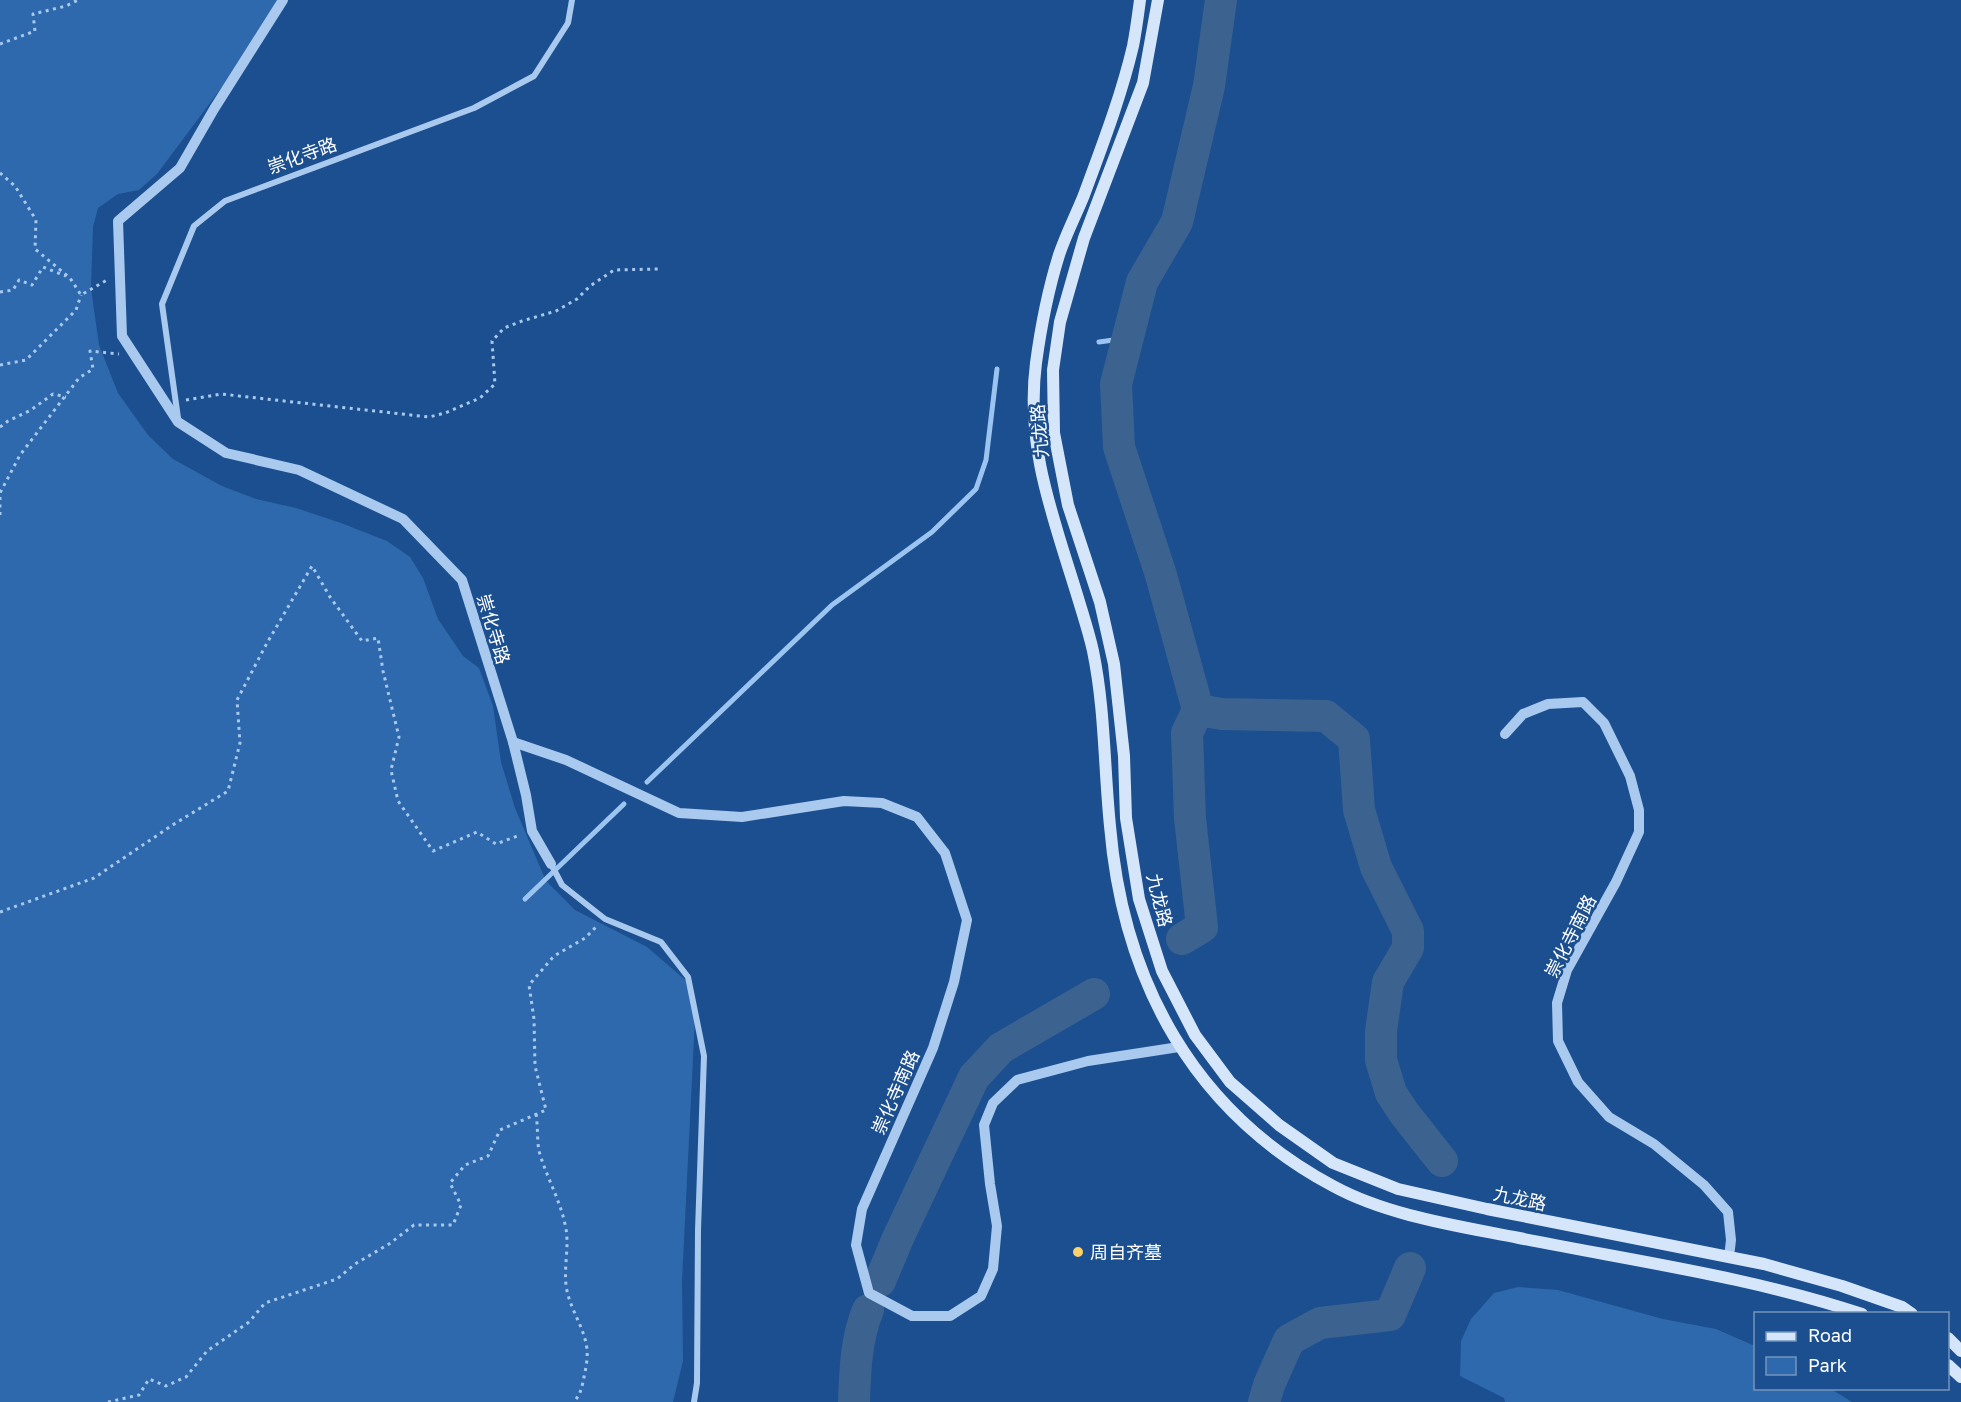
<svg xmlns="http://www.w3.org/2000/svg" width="1961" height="1402" font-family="'Golos Text','Noto Sans SC',sans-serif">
	<rect width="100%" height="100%" fill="#1b4f8f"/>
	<g fill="#2e69ad">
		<path d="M0,0H287L157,174L139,190L118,194L98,208L93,227L91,288L99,345L118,393L148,435L173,459L222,486L256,499L296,508L341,523L387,541L410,557L423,578L438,619L463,656L479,668L493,706L501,762L515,808L546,881L575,910L647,947L690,984L695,1018L682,1281L683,1361L673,1402H0Z"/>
		<path d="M1518,1287L1558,1290L1663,1319L1716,1329L1755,1346L1756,1388L1831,1389L1852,1402H1505L1504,1398L1460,1376L1461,1341L1471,1319L1494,1293Z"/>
	</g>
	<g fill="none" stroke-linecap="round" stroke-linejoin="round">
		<g stroke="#9cc4f0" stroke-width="5">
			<path d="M1099,342L1128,338"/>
			<path d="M647,782L832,605L932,532L976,489L986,460L997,369"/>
			<path d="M525,899L624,804"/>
		</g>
		<g stroke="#3c6290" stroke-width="32">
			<path d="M1198,710L1222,714L1326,716L1354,739L1359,810L1376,867L1408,931V948L1388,982L1381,1031V1060L1391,1093L1404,1113L1442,1161"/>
			<path d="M1182,939L1202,927L1190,818L1187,733L1198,710L1161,575L1119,447L1116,384L1142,282L1177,222L1209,86L1221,0"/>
			<path d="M880,1281L898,1238L974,1077L1001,1048L1094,994"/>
			<path d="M854,1402C855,1372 856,1338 868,1310"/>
			<path d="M1264,1402L1269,1385L1289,1340L1320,1323L1390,1315L1410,1268"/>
		</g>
		<g stroke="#a9c9ee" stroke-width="3" stroke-dasharray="3 4.5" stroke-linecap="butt">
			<path d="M0,44L35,31L33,14L66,6L78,0"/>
			<path d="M0,173L15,186L36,220L35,249L70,278L81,295L107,280"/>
			<path d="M0,292L13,290L19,280L32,285L43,267L66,276"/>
			<path d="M0,365L26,360L76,310L81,295"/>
			<path d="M186,400L221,394L429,417L445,413L480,398L495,384L492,341L504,328L522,321L556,311L577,299L590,286L614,270L658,269"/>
			<path d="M0,427L8,421L31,410L53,394L66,397"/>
			<path d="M0,515V493L20,455L79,378L93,369L90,351L119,354"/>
			<path d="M0,912L94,878L171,826L228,791L240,743L237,700L267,643L312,566L330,597L362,641L378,638L383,671L399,737L391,770L398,801L433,851L477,832L496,844L520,835"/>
			<path d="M536,1114C538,1126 537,1141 539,1151C547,1179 561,1201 566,1229C569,1247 564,1266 566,1285C569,1309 585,1327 587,1350C588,1360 585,1372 583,1382C581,1390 580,1396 573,1402"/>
			<path d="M108,1402L139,1395L149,1379L166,1386L186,1377L207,1351L249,1322L265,1303L337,1279L355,1264L389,1244L414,1225H453L461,1205L450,1183L465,1165L488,1156L500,1130L546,1110L535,1066L534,1019L529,985L554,956L585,938L596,927"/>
		</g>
		<g stroke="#a9c9ee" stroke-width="6">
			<path d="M178,418L162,304L194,226L225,201L474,108L534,76L568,23L572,0"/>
			<path d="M551,864L562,885L605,919L661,942L688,977L704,1056L698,1230L697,1383L694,1402"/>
		</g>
		<g stroke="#a9c9ee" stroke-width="10">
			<path d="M283,0L214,109L180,168L118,221L122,336L178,422L226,453L299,470L403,519L462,580L513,742L526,795L532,831L551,864"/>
			<path d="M1505,734L1523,714L1548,704L1583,702L1604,723L1630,776L1639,810V832L1616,882L1567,970L1557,1003L1558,1041L1578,1082L1609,1117L1654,1144L1704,1185L1728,1212L1731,1240L1729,1257"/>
			<path d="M513,742L566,760L679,813L742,817L844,801L882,803L917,817L945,853L967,920L954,982L933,1048L862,1209L856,1245L869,1293L912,1316H950L981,1296L993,1269L997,1226L990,1184L984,1125L993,1103L1017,1080L1088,1061L1179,1047"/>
		</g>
		<g stroke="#d6e6fa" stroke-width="12">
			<path d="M1140,0C1138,15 1136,31 1133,46C1121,97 1102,146 1084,195C1076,215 1066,234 1059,255C1048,290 1041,326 1036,363C1025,447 1054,519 1078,598C1083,615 1089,633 1093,651C1105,709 1104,767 1110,826C1123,981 1193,1111 1333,1186C1388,1216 1459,1226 1519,1238C1634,1261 1751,1277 1862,1314"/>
			<path d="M1158,0L1143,83L1084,238L1060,322L1053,370L1054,433L1068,505L1100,602L1114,664L1124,756L1126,818L1139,899L1162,971L1195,1035L1230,1082L1279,1125L1333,1163L1398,1189L1487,1209L1764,1264L1842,1286L1902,1307L1912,1314"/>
			<path d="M1948,1338L1961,1351"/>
			<path d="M1948,1365L1961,1377"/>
		</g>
	</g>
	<circle fill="#ffd166" stroke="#1b4f8f" stroke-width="2" cx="1078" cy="1252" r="6"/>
	<g text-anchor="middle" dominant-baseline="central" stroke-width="5" stroke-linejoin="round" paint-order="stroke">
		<g font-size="18" fill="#fff" stroke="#1b4f8f">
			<text transform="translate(302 155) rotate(-20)">崇化寺路</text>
			<text transform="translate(1039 431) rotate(-95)">九龙路</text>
			<text transform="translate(494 629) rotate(73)">崇化寺路</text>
			<text transform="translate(1160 900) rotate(76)">九龙路</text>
			<text transform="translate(1570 936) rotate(-63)">崇化寺南路</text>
			<text transform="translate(895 1092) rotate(-66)">崇化寺南路</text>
			<text transform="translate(1520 1198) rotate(12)">九龙路</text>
		</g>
		<g font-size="18" fill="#fff" stroke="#1b4f8f" text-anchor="start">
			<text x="1090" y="1252">周自齐墓</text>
		</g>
	</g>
	<rect x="1754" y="1312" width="195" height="78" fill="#1b4f8f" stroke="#7695bc" stroke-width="1.5"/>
	<rect x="1766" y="1332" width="30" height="9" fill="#d6e6fa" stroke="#7695bc" stroke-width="1.5"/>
	<text x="1808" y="1342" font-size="18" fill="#ffffff">Road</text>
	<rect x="1766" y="1357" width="30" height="18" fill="#2e69ad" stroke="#7695bc" stroke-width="1.5"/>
	<text x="1808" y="1372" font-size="18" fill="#ffffff">Park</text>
</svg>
